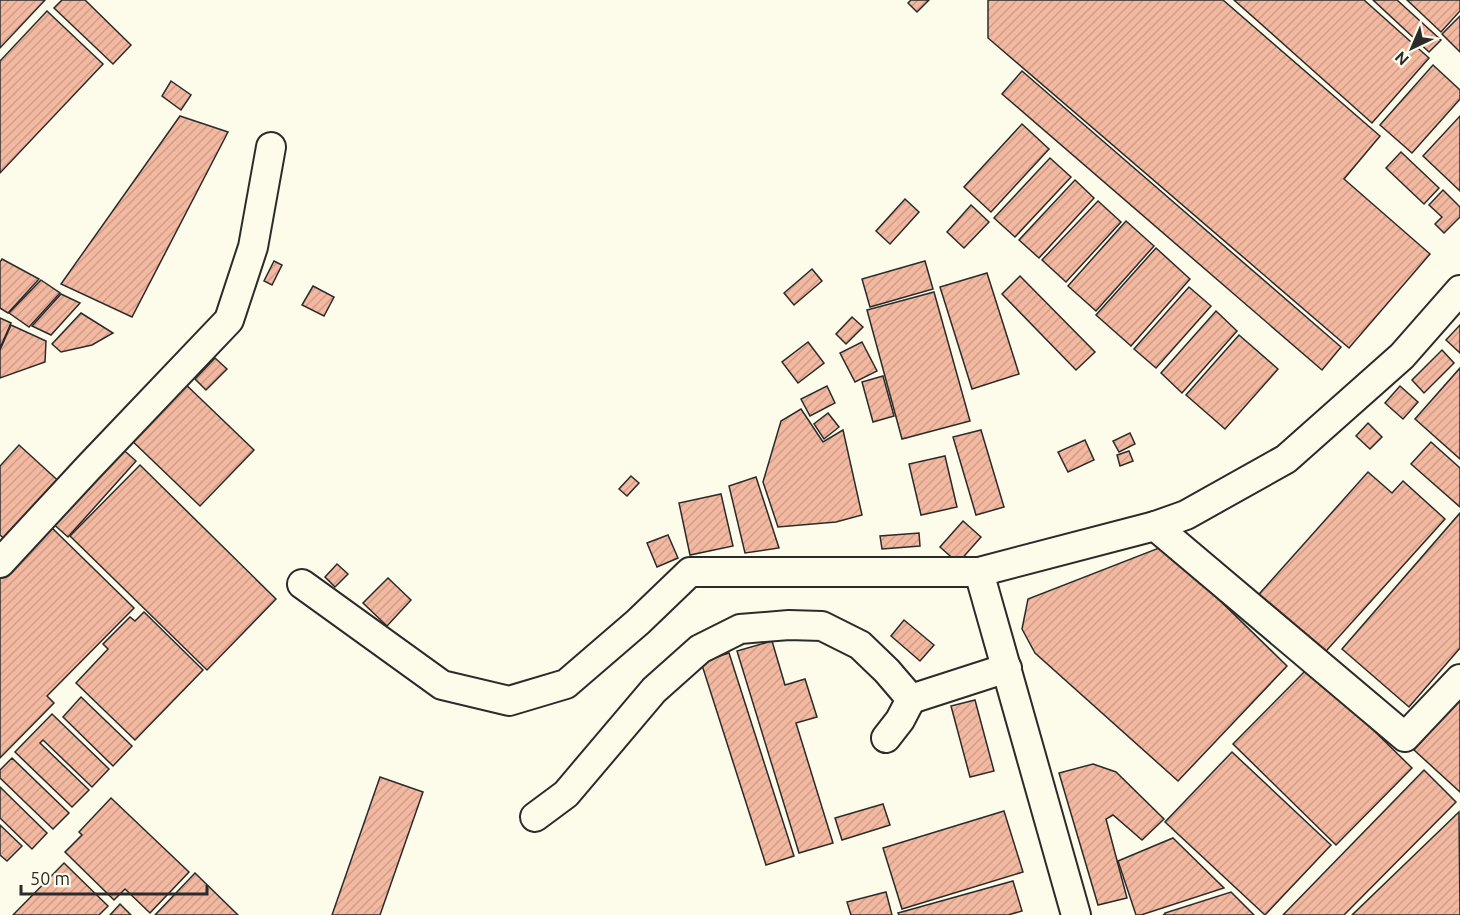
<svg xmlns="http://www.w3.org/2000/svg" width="1460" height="915" font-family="Ubuntu,sans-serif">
	<defs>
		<pattern id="building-hatch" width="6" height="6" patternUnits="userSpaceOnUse" patternTransform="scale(1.5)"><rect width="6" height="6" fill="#f2b8a0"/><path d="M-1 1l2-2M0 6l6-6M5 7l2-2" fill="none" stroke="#d09e8a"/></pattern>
	</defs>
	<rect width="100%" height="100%" fill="#fdfbea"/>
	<g fill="url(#building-hatch)" stroke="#2b2b2b" stroke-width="1.5">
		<path d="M0,0H45L0,48Z"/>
		<path d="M62,0H85L131,45L113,64L54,8Z"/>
		<path d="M911,0H929L917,12L908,3Z"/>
		<path d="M988,0H1223L1380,136L1344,179L1430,254L1349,348L988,38Z"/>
		<path d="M1234,0H1364L1429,58L1372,123Z"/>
		<path d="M1373,0H1397L1441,40L1429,52Z"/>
		<path d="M1407,0H1460V11L1441,32Z"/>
		<path d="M47,11L103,64L0,173V61Z"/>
		<path d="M1460,16V52L1442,34Z"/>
		<path d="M1433,65L1460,90V99L1412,153L1380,125Z"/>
		<path d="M1022,71L1341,347L1322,370L1002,94Z"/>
		<path d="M171,81L191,95L181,110L162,96Z"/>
		<path d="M180,116L228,132L132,317L61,284Z"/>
		<path d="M1460,116V191L1423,156Z"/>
		<path d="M1022,124L1049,149L991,212L964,187Z"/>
		<path d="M1401,152L1439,188L1424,204L1386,168Z"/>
		<path d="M1050,158L1071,177L1015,237L994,218Z"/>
		<path d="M1075,180L1094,198L1039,258L1019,240Z"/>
		<path d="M1443,190L1460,207V217L1444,233L1435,224L1442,217L1429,205Z"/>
		<path d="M905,199L919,212L890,244L876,231Z"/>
		<path d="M1098,201L1121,222L1066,282L1042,260Z"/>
		<path d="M971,205L989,222L964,248L947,232Z"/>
		<path d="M1126,221L1154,246L1096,311L1068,286Z"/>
		<path d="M1156,248L1190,279L1131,346L1096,315Z"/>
		<path d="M2,259L39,279L8,313L0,308V262Z"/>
		<path d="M274,261L282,265L272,285L264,281Z"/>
		<path d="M925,261L933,289L870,307L862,279Z"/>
		<path d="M812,269L822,281L794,305L784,293Z"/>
		<path d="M987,273L1019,374L972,389L940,287Z"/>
		<path d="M1020,276L1095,352L1076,370L1002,294Z"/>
		<path d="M41,280L60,293L29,327L9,313Z"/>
		<path d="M313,286L334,297L324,316L302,305Z"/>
		<path d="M1189,287L1211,306L1156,368L1134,349Z"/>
		<path d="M934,292L970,421L902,439L867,310Z"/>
		<path d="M61,294L80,303L51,335L32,326Z"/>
		<path d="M1216,311L1237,331L1182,393L1161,373Z"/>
		<path d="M81,313L113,333L92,345L61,352L52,344Z"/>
		<path d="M852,317L863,327L846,344L836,334Z"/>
		<path d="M0,318L11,323L0,348Z"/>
		<path d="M11,325L46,341L45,362L0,378V350Z"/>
		<path d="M1460,325V353L1446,340Z"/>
		<path d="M1239,335L1278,369L1225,429L1186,395Z"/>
		<path d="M808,342L824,363L798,383L782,362Z"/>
		<path d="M862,342L877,371L855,382L840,353Z"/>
		<path d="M1442,350L1454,363L1424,393L1412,380Z"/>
		<path d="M215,358L227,369L206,390L195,379Z"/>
		<path d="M1460,368V459L1415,419Z"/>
		<path d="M883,376L894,416L873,422L862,382Z"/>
		<path d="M179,378L254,450L200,506L126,435Z"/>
		<path d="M827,386L835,403L810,416L801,399Z"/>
		<path d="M1400,386L1418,402L1403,419L1385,403Z"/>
		<path d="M801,409L823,442L843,430L862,515L836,522L778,527L763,482L781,421Z"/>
		<path d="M828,413L839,427L824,439L814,424Z"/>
		<path d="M1368,423L1382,437L1370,449L1356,436Z"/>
		<path d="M981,430L1004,507L976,515L953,437Z"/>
		<path d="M1130,433L1135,444L1119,452L1113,441Z"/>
		<path d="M1085,440L1094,460L1068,472L1058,452Z"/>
		<path d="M1431,442L1460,468V507L1411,464Z"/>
		<path d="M19,445L64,486L11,545L0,535V466Z"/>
		<path d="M118,445L136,461L68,537L50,521Z"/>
		<path d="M1129,451L1133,461L1120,466L1117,455Z"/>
		<path d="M945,456L957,507L921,515L909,464Z"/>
		<path d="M140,465L276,599L207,670L70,536Z"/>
		<path d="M1368,472L1392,493L1403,481L1445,519L1318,660L1253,601Z"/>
		<path d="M631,476L639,483L627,496L619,489Z"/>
		<path d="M756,477L779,548L745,553L729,486Z"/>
		<path d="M721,494L733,546L690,555L679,503Z"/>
		<path d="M1460,513V648L1409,707L1342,649Z"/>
		<path d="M963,521L981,537L958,563L940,547Z"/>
		<path d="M49,525L134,608L47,696L54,703L0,758V576Z"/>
		<path d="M919,533L920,546L882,549L880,536Z"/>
		<path d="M668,535L678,558L657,567L647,543Z"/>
		<path d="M1164,546L1287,666L1178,781L1035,653L1022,629L1028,599Z"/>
		<path d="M337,564L348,574L335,587L325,577Z"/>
		<path d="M388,578L411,600L387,626L363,603Z"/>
		<path d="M144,612L203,670L135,740L76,683L108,649L103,644L130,617L135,621Z"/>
		<path d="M904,620L934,645L920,661L891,636Z"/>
		<path d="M772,641L785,685L805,679L817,717L796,723L833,843L799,853L737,651Z"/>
		<path d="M729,653L794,856L766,865L701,662Z"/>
		<path d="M1309,667L1412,768L1336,845L1233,744Z"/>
		<path d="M81,697L132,746L113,766L63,717Z"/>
		<path d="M1460,699V792L1414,750Z"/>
		<path d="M975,700L994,771L970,777L951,706Z"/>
		<path d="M52,714L109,769L92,787L43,740L40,743L89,790L72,807L15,752Z"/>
		<path d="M1232,752L1331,845L1265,915L1165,822Z"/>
		<path d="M12,758L69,813L53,829L0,778V770Z"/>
		<path d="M1093,764L1116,772L1164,819L1142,840L1113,815L1106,819L1127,898L1098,905L1059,773Z"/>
		<path d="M1424,770L1456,802L1344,915H1283Z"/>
		<path d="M380,777L423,792L380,915H332Z"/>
		<path d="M0,787L47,833L32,849L0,818Z"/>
		<path d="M111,798L189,872L150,913L125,889L114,900L65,852L82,835L79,832Z"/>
		<path d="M883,804L890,825L842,840L835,818Z"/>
		<path d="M1004,811L1023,872L902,909L883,848Z"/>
		<path d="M1459,812L1460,915H1352Z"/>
		<path d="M0,825L22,846L7,861L0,855Z"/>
		<path d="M1173,838L1224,888L1141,915H1136L1118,861Z"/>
		<path d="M64,863L108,906L99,915H13Z"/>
		<path d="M195,873L238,915H155Z"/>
		<path d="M1013,881L1022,911L1008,915H899L898,913Z"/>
		<path d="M886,892L892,915H851L847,902Z"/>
		<path d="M1231,892L1254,915H1163L1165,914V913Z"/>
		<path d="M120,904L131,915H110Z"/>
	</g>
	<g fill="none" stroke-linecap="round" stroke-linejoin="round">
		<defs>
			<g id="minor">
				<path d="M1155,526L1405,737L1460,679"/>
				<path d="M0,563L89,467L229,320L253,247L271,147"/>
				<path d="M979,572L1076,915"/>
				<path d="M302,584L442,685L509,701L566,684L638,622L690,572H979L1155,526L1186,515L1286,459L1402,356L1460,290"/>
				<path d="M911,699L1007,668"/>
				<path d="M535,817L566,794L654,690L700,649L740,629L789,625L822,626L860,645L887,671L911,699L900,720L886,738"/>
			</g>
		</defs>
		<use href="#minor" stroke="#2b2b2b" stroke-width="32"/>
		<use href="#minor" stroke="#fdfbea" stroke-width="28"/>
	</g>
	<g transform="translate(1412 48) rotate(224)" stroke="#fdfbea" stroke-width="4.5" paint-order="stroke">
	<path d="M0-4.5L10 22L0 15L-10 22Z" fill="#2b2b2b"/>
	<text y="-9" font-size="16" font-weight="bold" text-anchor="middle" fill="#2b2b2b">N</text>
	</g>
	<path d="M21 885v9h186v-9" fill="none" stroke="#2b2b2b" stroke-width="3"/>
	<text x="30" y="885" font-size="18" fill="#2b2b2b" stroke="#fdfbea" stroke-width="4.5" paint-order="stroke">50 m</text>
</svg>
